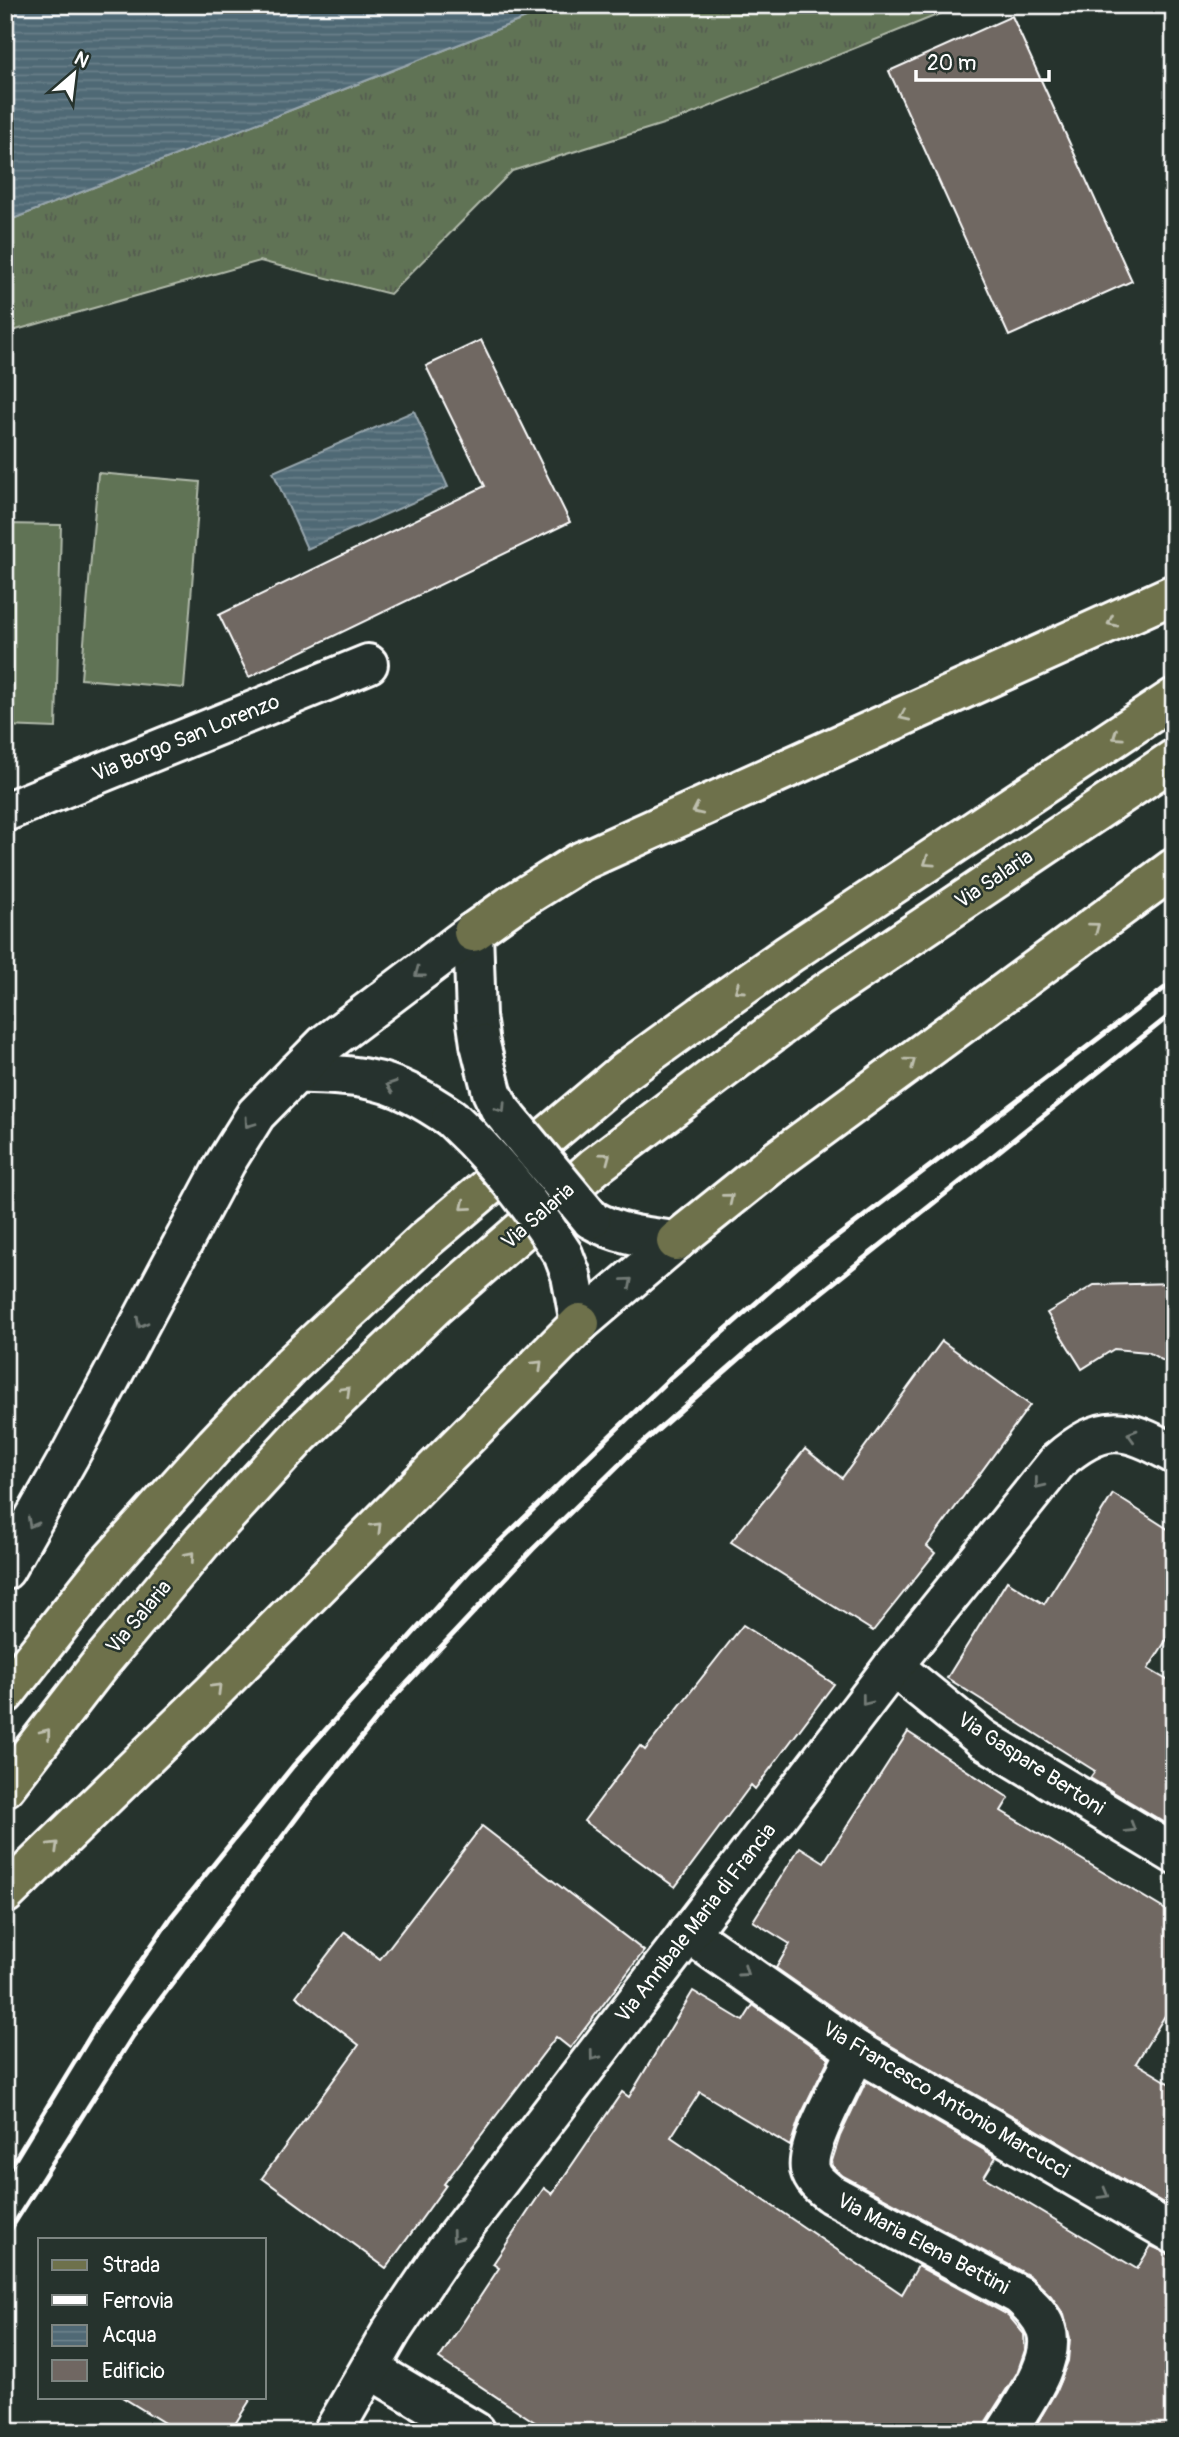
<svg xmlns="http://www.w3.org/2000/svg" width="1179" height="2437" font-family="Pangolin,sans-serif">
	<defs>
		<pattern id="grass-tufts" width="24" height="20" patternUnits="userSpaceOnUse" patternTransform="scale(1.75)"><rect width="24" height="20" fill="#617355"/><path d="M3 7l-1-3M5 7V3M7 7l1-3M15 17l-1-3M17 17v-4M19 17l1-3" fill="none" stroke="#545c50"/></pattern>
		<pattern id="water-rules" width="6" height="5" patternUnits="userSpaceOnUse" patternTransform="scale(1.75)"><rect width="6" height="5" fill="#506975"/><path d="M0 2.5h6" fill="none" stroke="#6a808a"/></pattern>
	</defs>
	<rect width="100%" height="100%" fill="#26332d"/>
	<filter id="ink" filterUnits="userSpaceOnUse"><feTurbulence type="fractalNoise" baseFrequency=".0143" numOctaves="2"/><feDisplacementMap in="SourceGraphic" scale="14" xChannelSelector="R" yChannelSelector="G"/><feConvolveMatrix kernelMatrix="1 2 1 2 8 2 1 2 1" color-interpolation-filters="sRGB"/></filter>
	<g filter="url(#ink)">
		<path fill="url(#grass-tufts)" stroke="#b0b9aa" stroke-width="2" d="M559,5H962L679,119L512,171L390,294L260,261L16,330L5,336V222Z"/>
		<g fill="#617355" stroke="#b0b9aa" stroke-width="2">
			<path d="M98,473L200,482L184,688L81,679Z"/>
			<path d="M5,524L61,525L56,728L5,726Z"/>
		</g>
		<g fill="url(#water-rules)" stroke="#96a5ac" stroke-width="2">
			<path d="M5,5H559L5,222Z"/>
			<path d="M414,411L448,487L307,549L273,472Z"/>
		</g>
		<g fill="#706762" stroke="#fff" stroke-width="2">
			<path d="M1012,16L1132,281L1009,336L889,71Z"/>
			<path d="M481,340L570,522L249,677L219,615L485,486L426,366Z"/>
			<path d="M1174,1283V1367L1148,1352L1114,1349L1082,1369L1047,1313L1094,1285Z"/>
			<path d="M942,1341L1030,1405L927,1546L935,1553L873,1631L731,1542L805,1449L842,1478Z"/>
			<path d="M1113,1494L1174,1533V1628L1148,1669L1174,1684V1828L1090,1778L1095,1771L947,1678L1007,1581L1044,1604Z"/>
			<path d="M743,1625L834,1684L755,1789L751,1785L675,1887L584,1821L640,1746L645,1750Z"/>
			<path d="M908,1732L1009,1798L1001,1811L1174,1915V2001L1136,2063L1174,2086V2209L869,2033L776,1968L790,1944L753,1921L800,1847L824,1862Z"/>
			<path d="M482,1826L644,1951L570,2048L556,2037L444,2184L446,2185L386,2268L262,2178L359,2045L296,1996L345,1932L380,1959Z"/>
			<path d="M693,1991L743,2021L753,2005L829,2058L799,2119L790,2146L700,2092L671,2137L902,2294L918,2266L1008,2315L1024,2334L1025,2350L1017,2373L987,2420L984,2432H550L439,2359L499,2268L493,2264L544,2188L552,2194L622,2092L629,2097Z"/>
			<path d="M866,2081L996,2157L984,2177L1137,2269L1151,2246L1174,2256V2432H1032L1056,2391L1068,2361L1070,2338L1064,2315L1051,2296L1030,2276L843,2176L833,2167L832,2161L840,2136Z"/>
			<path d="M122,2397H252L230,2432H179Z"/>
		</g>
		<g fill="none" stroke-linecap="round" stroke-linejoin="round">
			<defs>
				<g id="minor">
					<path d="M5,812L368,664"/>
					<path d="M473,932L476,1016L480,1044"/>
					<path d="M296,1073C319,1075 344,1074 367,1079C398,1084 426,1101 451,1118"/>
					<path d="M591,1219C618,1235 646,1237 676,1241"/>
					<path d="M563,1254L571,1275L580,1323"/>
					<path d="M580,1323L676,1241"/>
					<path d="M5,1570L69,1457L226,1162L256,1114L325,1044L473,932"/>
					<path d="M893,1666L983,1739L1174,1854"/>
					<path d="M688,1933L857,2051L1174,2234"/>
					<path d="M857,2051C845,2076 805,2145 810,2169C813,2181 822,2187 831,2194L1019,2295C1030,2305 1041,2315 1046,2329C1057,2361 1022,2405 1006,2432"/>
					<path d="M370,2369L476,2432"/>
					<path d="M333,2432L392,2330L446,2250L893,1666L1058,1461C1103,1422 1124,1426 1174,1454"/>
				</g>
				<g id="major">
					<path d="M473,932L511,905L580,862L1174,594"/>
					<path d="M676,1241L777,1160L1174,868"/>
					<path d="M5,1694L107,1565L215,1445L291,1365L425,1240L625,1071L708,1011L789,954L1174,698"/>
					<path d="M5,1787L104,1659L201,1543L301,1434L434,1307L594,1167L818,998L1174,759"/>
					<path d="M5,1894L211,1694L580,1323"/>
				</g>
			</defs>
			<use href="#minor" stroke="#fff" stroke-width="44"/>
			<use href="#major" stroke="#fff" stroke-width="44"/>
			<use href="#minor" stroke="#26332d" stroke-width="38"/>
			<use href="#major" stroke="#6e714b" stroke-width="38"/>
			<g stroke="#fff" stroke-width="5">
				<path d="M5,2176L97,2025L172,1916L293,1766L471,1569L669,1379L797,1267L1174,981"/>
				<path d="M5,2238L133,2036L304,1808L396,1695L533,1549L629,1455L755,1345L1174,1012"/>
			</g>
			<defs>
				<g id="minor-bridge">
					<path d="M480,1044L492,1092L500,1109L591,1219"/>
					<path d="M451,1118C494,1158 532,1205 563,1254"/>
				</g>
			</defs>
			<use href="#minor-bridge" stroke="#fff" stroke-width="44" stroke-linecap="butt"/>
			<use href="#minor-bridge" stroke="#26332d" stroke-width="38"/>
		</g>
		<defs><path id="oneway-chevron" d="M-2-3.5L2.5 0L-2 3.5" fill="none" stroke-width="1.6" stroke-linecap="round" stroke-linejoin="round" transform="scale(1.75)"/></defs>
		<g stroke="#bebfae">
			<use href="#oneway-chevron" transform="translate(1112 622) rotate(155)"/>
			<use href="#oneway-chevron" transform="translate(904 716) rotate(156)"/>
			<use href="#oneway-chevron" transform="translate(1117 736) rotate(146)"/>
			<use href="#oneway-chevron" transform="translate(697 810) rotate(155)"/>
			<use href="#oneway-chevron" transform="translate(928 862) rotate(146)"/>
			<use href="#oneway-chevron" transform="translate(1095 927) rotate(-37)"/>
			<use href="#oneway-chevron" transform="translate(739 989) rotate(145)"/>
			<use href="#oneway-chevron" transform="translate(911 1062) rotate(-36)"/>
			<use href="#oneway-chevron" transform="translate(606 1157) rotate(-37)"/>
			<use href="#oneway-chevron" transform="translate(729 1198) rotate(-39)"/>
			<use href="#oneway-chevron" transform="translate(465 1206) rotate(140)"/>
			<use href="#oneway-chevron" transform="translate(538 1365) rotate(-45)"/>
			<use href="#oneway-chevron" transform="translate(346 1391) rotate(-44)"/>
			<use href="#oneway-chevron" transform="translate(377 1527) rotate(-45)"/>
			<use href="#oneway-chevron" transform="translate(190 1556) rotate(-49)"/>
			<use href="#oneway-chevron" transform="translate(217 1688) rotate(-45)"/>
			<use href="#oneway-chevron" transform="translate(46 1733) rotate(-52)"/>
			<use href="#oneway-chevron" transform="translate(54 1846) rotate(-44)"/>
		</g>
		<g stroke="#727a76">
			<use href="#oneway-chevron" transform="translate(419 973) rotate(143)"/>
			<use href="#oneway-chevron" transform="translate(391 1086) rotate(-161)"/>
			<use href="#oneway-chevron" transform="translate(501 1108) rotate(57)"/>
			<use href="#oneway-chevron" transform="translate(249 1123) rotate(126)"/>
			<use href="#oneway-chevron" transform="translate(628 1282) rotate(-41)"/>
			<use href="#oneway-chevron" transform="translate(141 1323) rotate(118)"/>
			<use href="#oneway-chevron" transform="translate(1132 1435) rotate(-164)"/>
			<use href="#oneway-chevron" transform="translate(1039 1484) rotate(129)"/>
			<use href="#oneway-chevron" transform="translate(32 1523) rotate(119)"/>
			<use href="#oneway-chevron" transform="translate(866 1701) rotate(128)"/>
			<use href="#oneway-chevron" transform="translate(1131 1828) rotate(31)"/>
			<use href="#oneway-chevron" transform="translate(744 1972) rotate(35)"/>
			<use href="#oneway-chevron" transform="translate(594 2056) rotate(127)"/>
			<use href="#oneway-chevron" transform="translate(1104 2194) rotate(30)"/>
			<use href="#oneway-chevron" transform="translate(456 2237) rotate(127)"/>
		</g>
	</g>
	<g text-anchor="middle" dominant-baseline="central" stroke-width="5" stroke-linejoin="round" paint-order="stroke">
		<g font-size="21" fill="#fff" stroke="#26332d">
			<text transform="translate(186 738) rotate(-22)">Via Borgo San Lorenzo</text>
			<text transform="translate(994 879) rotate(-34)">Via Salaria</text>
			<text transform="translate(538 1216) rotate(-41)">Via Salaria</text>
			<text transform="translate(139 1617) rotate(-50)">Via Salaria</text>
			<text transform="translate(1031 1764) rotate(33)">Via Gaspare Bertoni</text>
			<text transform="translate(696 1923) rotate(-52)">Via Annibale Maria di Francia</text>
			<text transform="translate(946 2100) rotate(31)">Via Francesco Antonio Marcucci</text>
			<text transform="translate(923 2244) rotate(28)">Via Maria Elena Bettini</text>
		</g>
	</g>
	<rect width="1179" height="2437" fill="none" stroke="#26332d" stroke-width="28"/>
	<rect x="14" y="14" width="1151" height="2409" fill="none" stroke="#fff" stroke-width="2.5" filter="url(#ink)"/>
	<rect x="38" y="2238" width="228" height="161" fill="#26332d" stroke="#7d8581" stroke-width="2"/>
	<rect x="52" y="2260" width="35" height="10" fill="#6e714b" stroke="#7d8581" stroke-width="2"/>
	<text x="102" y="2272" font-size="21" fill="#ffffff">Strada</text>
	<rect x="52" y="2295" width="35" height="10" fill="#ffffff" stroke="#7d8581" stroke-width="2"/>
	<text x="102" y="2308" font-size="21" fill="#ffffff">Ferrovia</text>
	<rect x="52" y="2325" width="35" height="21" fill="url(#water-rules)" stroke="#7d8581" stroke-width="2"/>
	<text x="102" y="2342" font-size="21" fill="#ffffff">Acqua</text>
	<rect x="52" y="2360" width="35" height="21" fill="#706762" stroke="#7d8581" stroke-width="2"/>
	<text x="102" y="2378" font-size="21" fill="#ffffff">Edificio</text>
	<g transform="translate(74 74) rotate(28)" stroke="#26332d" stroke-width="5" paint-order="stroke">
	<path d="M0-5L12 26L0 18L-12 26Z" fill="#ffffff"/>
	<text y="-10" font-size="19" font-weight="bold" text-anchor="middle" fill="#ffffff">N</text>
	</g>
	<path d="M916 70v10h133v-10" fill="none" stroke="#ffffff" stroke-width="3.5"/>
	<text x="927" y="70" font-size="21" fill="#ffffff" stroke="#26332d" stroke-width="5" paint-order="stroke">20 m</text>
</svg>
